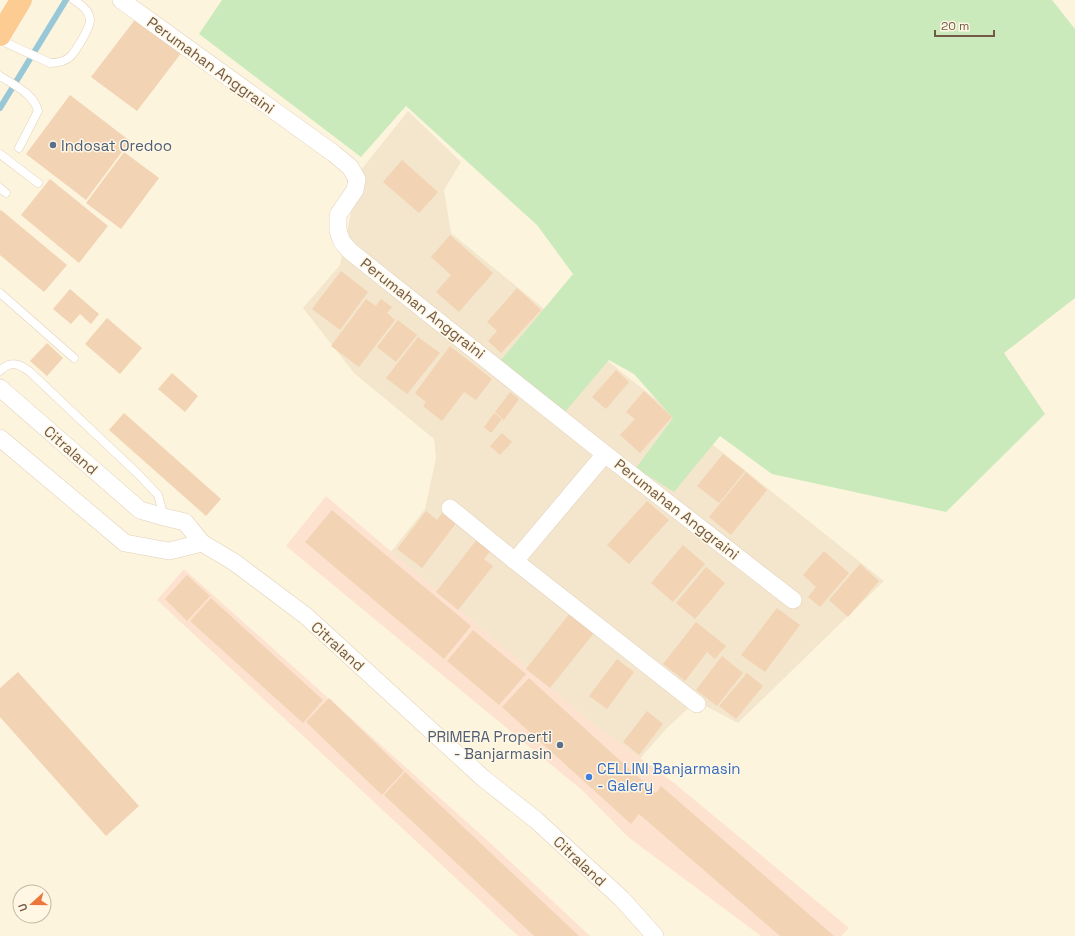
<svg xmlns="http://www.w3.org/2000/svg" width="1075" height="936" font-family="'Space Grotesk',sans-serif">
	<rect width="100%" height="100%" fill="#fdf4dd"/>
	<path fill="#f4e6cc" d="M408,111L461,162L444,190L451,233L619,370L884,581L738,723L696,701L667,728L637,762L390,553L425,509L436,458L434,439L354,373L303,308L340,265L360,171Z"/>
	<g fill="#fee2d0">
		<path d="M326,496L590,721L674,783L849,928L841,936H761L628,837L583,791L286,546Z"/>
		<path d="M184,569L487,840L590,936H518L157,600Z"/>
	</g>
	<path fill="#caeabc" d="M222,0H1052L1075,29V298L1004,353L1045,414L946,512L772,474L720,436L674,492L636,468L673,418L634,374L609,360L565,412L501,360L573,274L537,225L406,106L361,157L199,34Z"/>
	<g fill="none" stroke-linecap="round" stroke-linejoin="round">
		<path stroke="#98c7d8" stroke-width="6" d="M0,108L66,0"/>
	</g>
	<g fill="#f2d3b4">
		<path d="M137,17L182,52L137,111L91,77Z"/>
		<path d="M70,95L130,141L86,200L26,154Z"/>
		<path d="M124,152L159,178L121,229L86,203Z"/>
		<path d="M402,160L438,192L419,213L383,182Z"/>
		<path d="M50,179L108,226L79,263L21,215Z"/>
		<path d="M1,210L67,265L44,292L0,255V211Z"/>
		<path d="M450,235L493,273L459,312L436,292L451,275L431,257Z"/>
		<path d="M341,271L368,292L340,330L312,309Z"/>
		<path d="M517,288L541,310L501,353L488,341L497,331L487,322Z"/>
		<path d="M70,289L99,314L91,324L80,314L71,324L53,309Z"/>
		<path d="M366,299L376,306L381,299L392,307L387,313L395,320L359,367L331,346Z"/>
		<path d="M107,318L142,348L120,374L85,344Z"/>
		<path d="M398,320L417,335L396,362L377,347Z"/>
		<path d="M418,337L440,353L407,394L386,378Z"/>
		<path d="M47,343L63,358L47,376L30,361Z"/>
		<path d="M450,346L492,379L476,400L464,392L442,421L423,406L426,402L415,393Z"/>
		<path d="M616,370L629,382L606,409L592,397Z"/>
		<path d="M172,373L198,396L185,412L158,389Z"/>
		<path d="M644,391L672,417L640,453L620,435L635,419L626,412Z"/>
		<path d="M510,392L519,399L504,420L495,412Z"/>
		<path d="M124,413L221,499L206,516L109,430Z"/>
		<path d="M494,413L502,419L491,433L484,427Z"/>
		<path d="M502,433L512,442L500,455L490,446Z"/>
		<path d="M723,454L745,471L719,503L697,486Z"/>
		<path d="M746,472L767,490L731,535L709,517Z"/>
		<path d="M647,501L669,520L629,564L607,545Z"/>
		<path d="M332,510L471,626L444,659L305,542Z"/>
		<path d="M426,511L437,520L444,511L457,522L422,568L397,549Z"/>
		<path d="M478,538L492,549L484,559L493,566L458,610L436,592Z"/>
		<path d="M683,545L705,564L673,602L651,583Z"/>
		<path d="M824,551L849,573L820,607L808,597L816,587L803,575Z"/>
		<path d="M860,564L879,581L848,617L829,600Z"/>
		<path d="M706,567L725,583L695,619L676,603Z"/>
		<path d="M187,575L210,596L187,621L165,599Z"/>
		<path d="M211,598L323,700L303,723L190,621Z"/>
		<path d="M777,608L800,625L765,672L741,655Z"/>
		<path d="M570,613L594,633L550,688L526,669Z"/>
		<path d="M696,622L726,646L715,659L707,652L685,681L663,664Z"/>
		<path d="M473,630L526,674L499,705L447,661Z"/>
		<path d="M722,656L743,673L717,706L696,690Z"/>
		<path d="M617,659L634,672L607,709L589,696Z"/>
		<path d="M18,672L139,806L106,836L0,717V688Z"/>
		<path d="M747,673L763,686L736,719L719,706Z"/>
		<path d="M529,678L656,793L661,786L834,936H780L639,814L631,824L502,707Z"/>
		<path d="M329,698L404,771L382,795L306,722Z"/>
		<path d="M647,711L663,724L639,755L623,742Z"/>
		<path d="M405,772L579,936H534L384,795Z"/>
	</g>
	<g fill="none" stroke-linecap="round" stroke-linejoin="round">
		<defs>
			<g id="service">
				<path d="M0,40L50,63C57,63 66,61 71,56C76,50 91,27 90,19C89,10 81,5 74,0"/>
				<path d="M0,76C14,85 34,94 38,111L19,148"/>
				<path d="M0,154L38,183"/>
				<path d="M0,188L6,193"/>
				<path d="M0,293L74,358"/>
				<path d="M0,371C10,361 18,363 29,371L139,475L158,495L164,517"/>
			</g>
			<g id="minor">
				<path d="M121,0L333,153L350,167L357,179L355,190L338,215V231L342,242L350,251L605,454L793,600"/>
				<path d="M0,388L140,510L164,517L185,522L202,543L234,562L306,616L483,778L536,820L622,899L655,936"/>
				<path d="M0,438L125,543L169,551L202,543"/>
				<path d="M450,508L515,561L697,704"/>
				<path d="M515,561L605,454"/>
			</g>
			<path id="trunk" d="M0,35L21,0"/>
		</defs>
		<use href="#service" stroke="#e0d0ba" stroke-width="9"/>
		<use href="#minor" stroke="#e0d0ba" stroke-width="18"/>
		<use href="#trunk" stroke="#fff" stroke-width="23"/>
		<use href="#service" stroke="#fff" stroke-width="8"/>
		<use href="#minor" stroke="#fff" stroke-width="17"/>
		<use href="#trunk" stroke="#fccc92" stroke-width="22"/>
	</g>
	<g fill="#5c6f8a" stroke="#fff7e4" stroke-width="1.5">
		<circle cx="53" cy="145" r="4"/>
		<circle cx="560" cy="745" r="4"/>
	</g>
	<circle fill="#3f7fe0" stroke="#fff7e4" stroke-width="1.5" cx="589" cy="777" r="4"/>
	<g text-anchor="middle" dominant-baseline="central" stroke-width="3" stroke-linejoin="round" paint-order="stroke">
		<g font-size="15" fill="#725a46" stroke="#fff7e4">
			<text transform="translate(211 65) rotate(36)">Perumahan Anggraini</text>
			<text transform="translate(423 308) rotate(38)">Perumahan Anggraini</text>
			<text transform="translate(71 450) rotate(41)">Citraland</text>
			<text transform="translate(677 509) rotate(38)">Perumahan Anggraini</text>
			<text transform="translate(338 646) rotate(42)">Citraland</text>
			<text transform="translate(580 861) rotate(43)">Citraland</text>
		</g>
		<g font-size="15" fill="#4e5e75" stroke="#fff7e4" text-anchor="start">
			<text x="61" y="145">Indosat Oredoo</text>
			<text x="552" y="736" text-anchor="end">PRIMERA Properti<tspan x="552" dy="17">- Banjarmasin</tspan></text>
		</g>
		<g font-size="15" fill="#366cbe" stroke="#fff7e4" text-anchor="start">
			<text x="597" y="768">CELLINI Banjarmasin<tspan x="597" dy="17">- Galery</tspan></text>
		</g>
	</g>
	<g transform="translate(32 904) rotate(249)"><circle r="19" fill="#fff7e4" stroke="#c7b8a5"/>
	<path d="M0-3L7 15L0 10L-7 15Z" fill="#eb763e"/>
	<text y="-6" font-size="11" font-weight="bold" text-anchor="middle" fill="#725a46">U</text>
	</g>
	<path d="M935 30v6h59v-6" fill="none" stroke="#725a46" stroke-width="2"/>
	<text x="941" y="30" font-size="12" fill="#725a46" stroke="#fff7e4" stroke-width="3" paint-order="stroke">20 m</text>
</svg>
